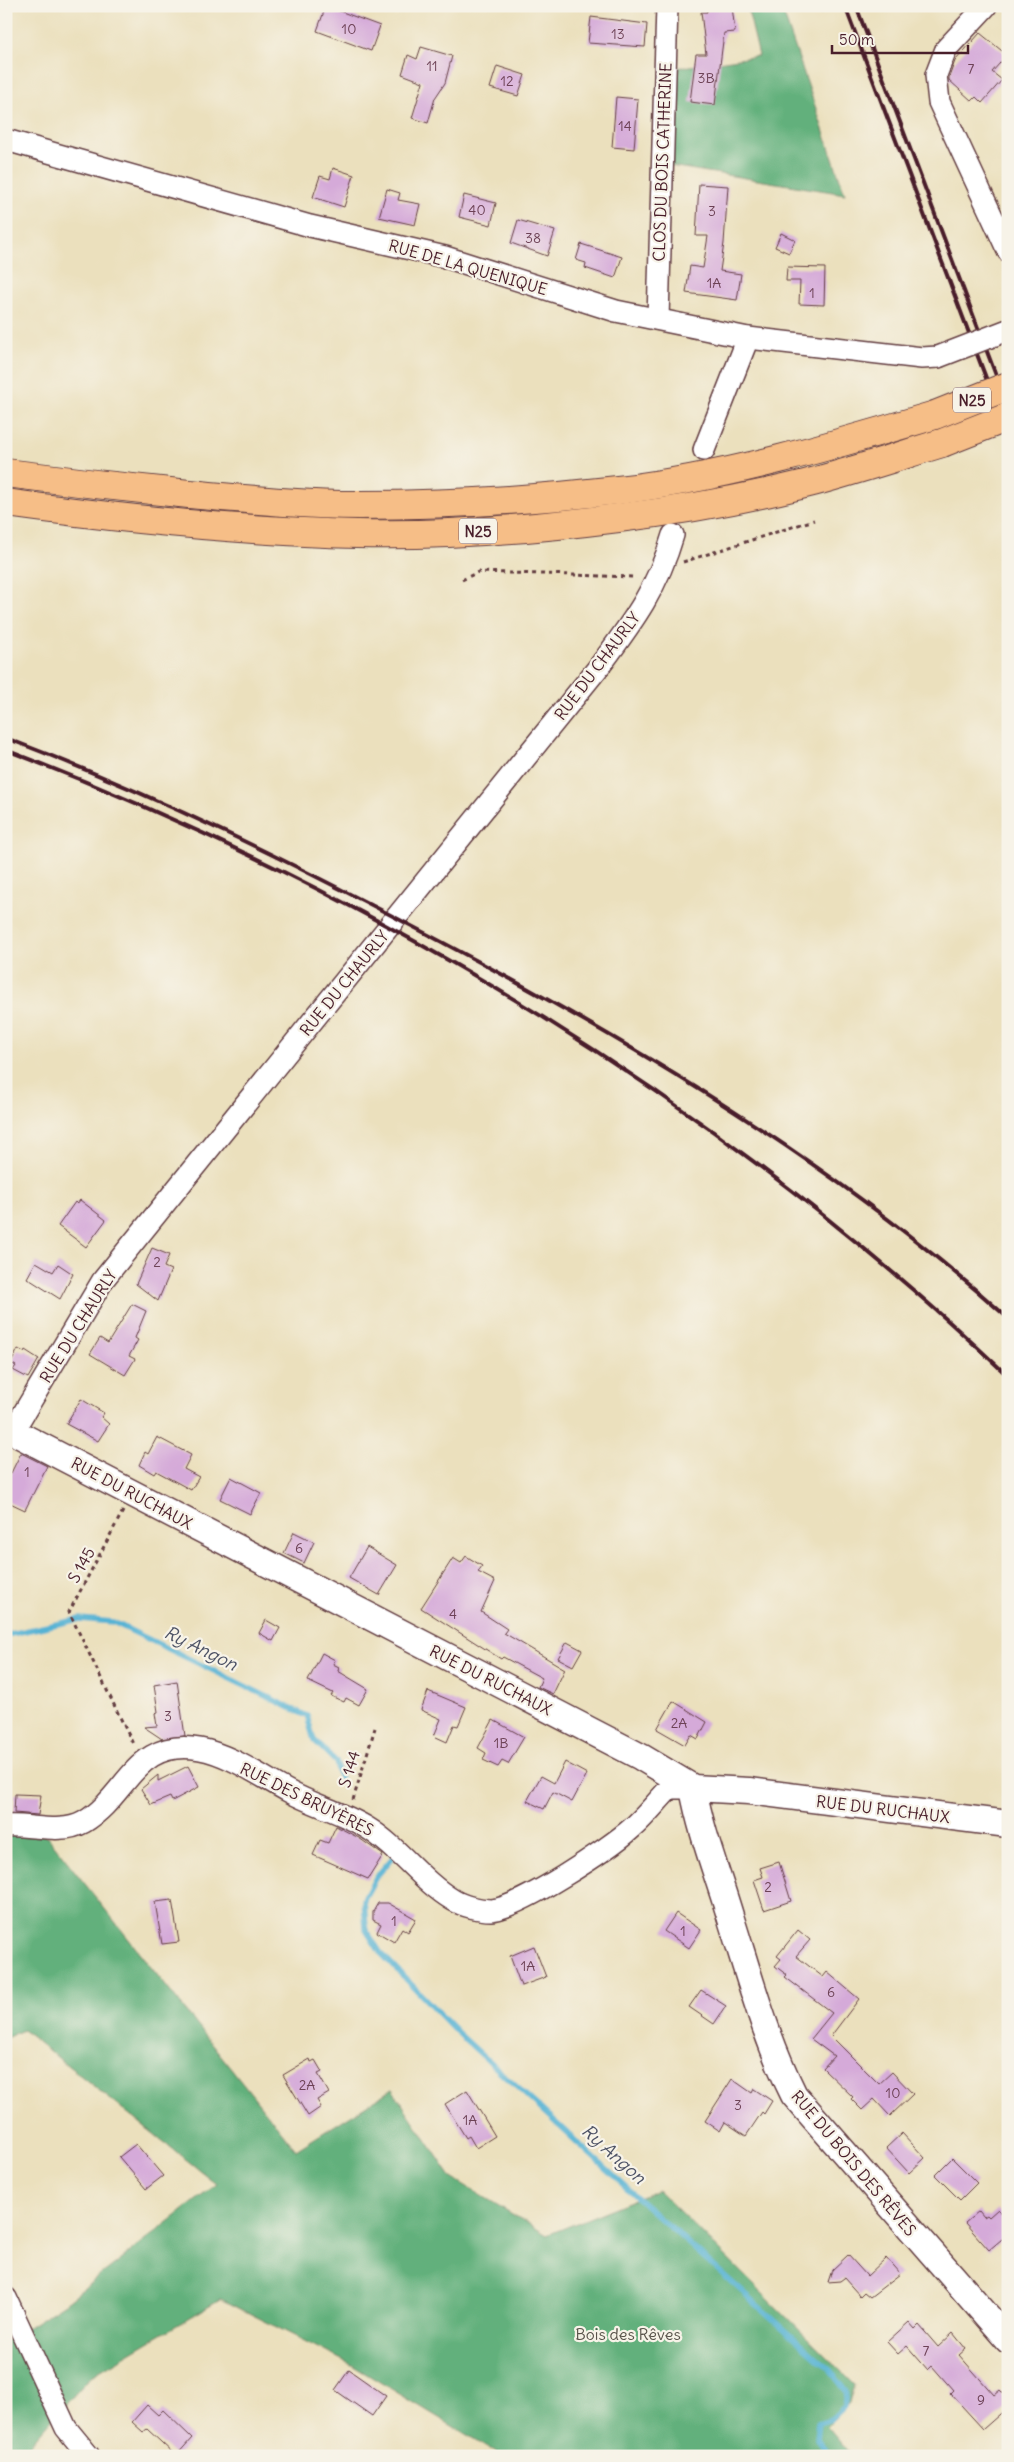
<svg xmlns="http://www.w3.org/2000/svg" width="1014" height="2462" font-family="Delius,sans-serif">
	<rect width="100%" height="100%" fill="#f7f3e8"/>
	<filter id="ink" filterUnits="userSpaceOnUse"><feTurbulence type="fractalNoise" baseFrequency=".02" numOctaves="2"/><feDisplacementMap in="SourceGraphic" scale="10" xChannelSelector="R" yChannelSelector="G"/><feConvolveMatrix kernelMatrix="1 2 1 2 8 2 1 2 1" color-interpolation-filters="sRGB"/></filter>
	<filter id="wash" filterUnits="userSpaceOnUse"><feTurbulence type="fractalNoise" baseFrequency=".0096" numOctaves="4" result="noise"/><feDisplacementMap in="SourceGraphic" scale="20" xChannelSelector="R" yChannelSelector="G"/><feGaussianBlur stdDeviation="1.12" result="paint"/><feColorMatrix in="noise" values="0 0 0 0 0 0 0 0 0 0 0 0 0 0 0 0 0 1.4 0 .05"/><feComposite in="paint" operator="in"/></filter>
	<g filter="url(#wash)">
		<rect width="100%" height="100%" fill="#ebe0bd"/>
		<g fill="#62b07b" stroke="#566853">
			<path d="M747,6H781L845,194L664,165L669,69L759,56Z"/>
			<path d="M6,1830L47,1836L296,2150L392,2089L451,2177L547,2235L658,2190L855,2385L850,2403L827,2427L852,2456H502L350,2364L221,2299L91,2376L20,2456H6V2341L65,2303L217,2184L23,2030L6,2038Z"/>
		</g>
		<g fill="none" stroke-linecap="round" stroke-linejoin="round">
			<g stroke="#56b3d4" stroke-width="5.5">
				<path d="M6,1635L80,1619L113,1622L307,1716L314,1740L336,1762L340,1780"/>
				<path d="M394,1856L376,1877L364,1899L366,1930L380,1952L457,2032L653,2212L830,2370L847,2392L845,2406L831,2419L818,2423L816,2439L830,2456"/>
			</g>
		</g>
		<g id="blocks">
			<g fill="#d5aad9">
				<path d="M326,6L380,26L371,51L317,31Z"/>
				<path d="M706,6H732L735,32L724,33L715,105L690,102L696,54H706L701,12H707Z"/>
				<path d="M591,17L647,24L645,47L588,43Z"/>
				<path d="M980,33L1007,55L992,72L1002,80L982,103L976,97L972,101L949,80V77L955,61Z"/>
				<path d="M421,47L452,56L445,83L435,98L428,123L412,118L423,82L402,74L408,55L417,59Z"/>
				<path d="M497,66L525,75L518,96L490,88Z"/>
				<path d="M616,97L638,99L634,149L612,147Z"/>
				<path d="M333,168L354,175L344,207L313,197L320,176L330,179Z"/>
				<path d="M699,184L728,186L724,243L720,271L741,274L737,300L686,293L690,266L703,268L708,236H696Z"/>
				<path d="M387,189L400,193L398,200L420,204L415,225L379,217Z"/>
				<path d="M464,195L496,203L491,225L459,217Z"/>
				<path d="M518,220L555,231L547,256L511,243Z"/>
				<path d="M781,233L795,240L789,253L775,247Z"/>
				<path d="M581,244L622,257L615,278L585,268L586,263L576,260Z"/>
				<path d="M787,267L825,268L824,305L799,304L800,281H786Z"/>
				<path d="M80,1200L106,1220L86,1247L58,1226L75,1202L77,1204Z"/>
				<path d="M152,1248L169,1255L164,1267L171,1270L158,1301L136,1284Z"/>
				<path d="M36,1262L53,1272L58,1264L73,1274L60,1299L27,1278Z"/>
				<path d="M132,1304L146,1311L135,1338L138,1340L129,1356L135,1359L125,1375L90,1354L100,1338L108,1343Z"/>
				<path d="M18,1349L24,1352L25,1350L39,1359L28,1378L13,1370L16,1366L11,1363Z"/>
				<path d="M81,1399L104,1413L101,1417L109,1424L98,1441L66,1424Z"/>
				<path d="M157,1437L191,1455L184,1469L199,1477L191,1490L156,1471L154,1474L139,1465L145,1452L148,1454Z"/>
				<path d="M21,1453L47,1466L25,1510L6,1501V1483Z"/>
				<path d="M231,1477L261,1493L250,1514L220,1499Z"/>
				<path d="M294,1532L314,1542L304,1563L284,1553Z"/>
				<path d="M367,1547L397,1565L379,1595L349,1578Z"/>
				<path d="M466,1556L482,1566L478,1572L495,1581L481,1612L507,1629L504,1633L565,1669L553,1694L538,1687L542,1678L503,1657L501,1659L421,1608L453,1558L461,1563Z"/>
				<path d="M266,1620L280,1628L273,1641L259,1633Z"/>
				<path d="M567,1642L582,1650L573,1666L558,1658Z"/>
				<path d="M322,1653L335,1660L333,1664L339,1667L338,1671L368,1689L359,1705L346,1698L344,1702L331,1696L333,1693L308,1681Z"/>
				<path d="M177,1681L185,1736L162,1739L144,1727L157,1726L155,1713L158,1712L154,1685Z"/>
				<path d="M428,1691L466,1707L458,1726L454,1725L447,1742L434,1736L441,1719L421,1710Z"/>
				<path d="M673,1701L707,1722L698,1739L691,1735L685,1745L657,1729Z"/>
				<path d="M493,1720L524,1737L508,1764L502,1761L498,1767L483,1760L486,1753L478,1748Z"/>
				<path d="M565,1762L587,1774L572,1802L553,1792L544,1809L527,1801L541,1776L554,1783Z"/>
				<path d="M188,1766L199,1787L172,1801L170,1797L151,1805L141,1789L158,1775V1781Z"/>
				<path d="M15,1794L41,1795L38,1815L14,1813Z"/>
				<path d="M336,1826L359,1838L383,1855L368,1879L313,1855L320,1840L328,1843Z"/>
				<path d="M779,1862L791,1901L764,1910L754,1880L763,1877L760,1868Z"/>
				<path d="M172,1900L179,1942L162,1944L155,1902Z"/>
				<path d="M378,1903H388L416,1919L408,1932L402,1928L394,1942L377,1932L381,1924L373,1920V1912Z"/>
				<path d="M676,1913L701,1930L689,1948L664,1931Z"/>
				<path d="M798,1930L810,1940L796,1956L823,1977L827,1972L859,1999L831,2036L879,2084L892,2072L913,2094L890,2116L874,2099L862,2110L851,2099L853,2097L823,2068L834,2056L811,2039L832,2013L785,1977L787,1975L775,1966L781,1959L777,1956Z"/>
				<path d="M534,1946L546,1977L521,1986L510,1956Z"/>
				<path d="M701,1990L726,2006L714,2024L689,2007Z"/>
				<path d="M310,2059L311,2062L315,2060L322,2072L318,2074L329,2093L317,2100L321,2107L308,2116L283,2075Z"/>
				<path d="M732,2079L752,2093L754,2089L772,2101L764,2114L762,2112L746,2136L725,2122L720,2131L705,2121Z"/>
				<path d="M467,2090L495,2136L476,2148L469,2136L466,2138L445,2104Z"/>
				<path d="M902,2133L925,2158L909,2173L886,2148Z"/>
				<path d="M136,2144L163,2176L146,2189L119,2157Z"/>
				<path d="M952,2158L977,2183L960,2200L935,2175Z"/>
				<path d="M998,2209L1008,2220V2234L989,2250L965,2223L979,2211L984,2217L987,2215L989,2217Z"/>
				<path d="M848,2255L867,2276L886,2258L900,2274L870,2297L864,2292L860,2296L844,2278L840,2281L828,2282L832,2270Z"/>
				<path d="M909,2322L915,2329L919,2325L938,2347L953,2333L966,2349L959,2355L994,2395L1000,2390L1008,2399V2407L983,2429L950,2393L953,2390L932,2366L928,2370L907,2346L898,2354L887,2342Z"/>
				<path d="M349,2370L386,2396L372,2416L335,2390Z"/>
				<path d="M147,2405L158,2415L163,2410L192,2438L176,2456L147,2429L143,2432L132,2422Z"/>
			</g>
		</g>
	</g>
	<g filter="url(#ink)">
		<use href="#blocks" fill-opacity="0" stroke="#623c41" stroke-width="1"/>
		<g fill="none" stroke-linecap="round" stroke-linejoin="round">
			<defs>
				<g id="minor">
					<path d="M986,6L946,49L936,75L939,102L1008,251"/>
					<path d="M6,140L310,226L445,257L616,311L748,338L922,358L938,357"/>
					<path d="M658,319L667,6"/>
					<path d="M704,450L748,338"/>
					<path d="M13,1431L103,1280L602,663C634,620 658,587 673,535"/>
					<path d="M6,1826C31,1824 61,1835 84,1822C128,1796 135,1737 200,1749C229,1754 262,1777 288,1791C313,1805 342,1812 366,1827C399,1847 420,1880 453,1900C463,1906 479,1910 491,1910C518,1909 610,1848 632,1828C646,1816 657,1801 670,1788H693"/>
					<path d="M6,2298L66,2428L89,2456"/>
				</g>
				<g id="tertiary">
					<path d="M6,1428L641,1757L693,1788L749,1791L1008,1824"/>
					<path d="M693,1788C701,1833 718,1875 731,1919C750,1979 766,2039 794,2095L1008,2340"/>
				</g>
				<g id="trunk">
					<path d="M6,473C67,481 128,488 189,494C245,499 303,505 359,505C445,505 533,500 618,490C727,477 831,446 935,415"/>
					<path d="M6,503C122,519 240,531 357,534C443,536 532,529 618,518C680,511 744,499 805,484C851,472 896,457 942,443"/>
				</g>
			</defs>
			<use href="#minor" stroke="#623c41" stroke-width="24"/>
			<use href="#tertiary" stroke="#623c41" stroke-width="29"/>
			<use href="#trunk" stroke="#623c41" stroke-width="30"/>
			<g stroke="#623c41" stroke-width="3" stroke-dasharray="4 4" stroke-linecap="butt">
				<path d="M683,562L814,520"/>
				<path d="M462,580L478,572L635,577"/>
				<path d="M123,1511L69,1612L134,1746"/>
				<path d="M353,1800L375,1728"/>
			</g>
			<use href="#minor" stroke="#fff" stroke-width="21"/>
			<use href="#tertiary" stroke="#fff" stroke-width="26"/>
			<use href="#trunk" stroke="#f6be87" stroke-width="28"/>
			<g stroke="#4a1f2b" stroke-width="4">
				<path d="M845,6L1008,436"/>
				<path d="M856,6L1008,407"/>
				<path d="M6,738C156,795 299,866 440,941C640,1047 839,1167 1008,1318"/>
				<path d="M6,750C376,892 720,1103 1008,1376"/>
			</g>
			<defs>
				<path id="minor-bridge" d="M938,357L1008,330"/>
				<g id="trunk-bridge">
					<path d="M935,415L1008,386"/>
					<path d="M942,443L1008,417"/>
				</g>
			</defs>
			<use href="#minor-bridge" stroke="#623c41" stroke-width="24" stroke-linecap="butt"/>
			<use href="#trunk-bridge" stroke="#623c41" stroke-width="30" stroke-linecap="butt"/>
			<use href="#minor-bridge" stroke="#fff" stroke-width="21"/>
			<use href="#trunk-bridge" stroke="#f6be87" stroke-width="28"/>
		</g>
	</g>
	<g text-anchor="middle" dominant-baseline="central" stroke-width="4.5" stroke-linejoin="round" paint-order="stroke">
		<g font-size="14" fill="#6d4256">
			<text x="349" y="29">10</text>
			<text x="618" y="34">13</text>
			<text x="432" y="66">11</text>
			<text x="971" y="69">7</text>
			<text x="706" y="78">3B</text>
			<text x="507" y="81">12</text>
			<text x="625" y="126">14</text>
			<text x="477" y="210">40</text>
			<text x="712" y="211">3</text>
			<text x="533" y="238">38</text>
			<text x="714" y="283">1A</text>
			<text x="812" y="293">1</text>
			<text x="157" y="1262">2</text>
			<text x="27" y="1472">1</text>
			<text x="299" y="1548">6</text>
			<text x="453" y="1614">4</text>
			<text x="168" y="1716">3</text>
			<text x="679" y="1723">2A</text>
			<text x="501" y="1743">1B</text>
			<text x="768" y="1887">2</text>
			<text x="394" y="1921">1</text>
			<text x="683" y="1931">1</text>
			<text x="528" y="1966">1A</text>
			<text x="831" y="1992">6</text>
			<text x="307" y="2085">2A</text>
			<text x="893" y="2093">10</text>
			<text x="738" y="2105">3</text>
			<text x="470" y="2120">1A</text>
			<text x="926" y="2351">7</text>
			<text x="981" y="2400">9</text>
		</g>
		<g fill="#f7f3e8" stroke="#7e5f64" stroke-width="1">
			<rect x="953" y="387.5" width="38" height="25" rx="4"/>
			<rect x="459" y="518.5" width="38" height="25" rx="4"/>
		</g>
		<g font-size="15" font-weight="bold" fill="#4a1f2b">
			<text x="972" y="400">N25</text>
			<text x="478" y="531">N25</text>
		</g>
		<g font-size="16" fill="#4a1f2b" stroke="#f7f3e8">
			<text transform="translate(662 162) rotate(-88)">CLOS DU BOIS CATHERINE</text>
			<text transform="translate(468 267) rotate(16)">RUE DE LA QUENIQUE</text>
			<text transform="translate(597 666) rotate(-53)">RUE DU CHAURLY</text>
			<text transform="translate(344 983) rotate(-51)">RUE DU CHAURLY</text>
			<text transform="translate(78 1326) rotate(-58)">RUE DU CHAURLY</text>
			<text transform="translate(132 1493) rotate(28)">RUE DU RUCHAUX</text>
			<text transform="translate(81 1565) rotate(-61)">S 145</text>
			<text transform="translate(491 1680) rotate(27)">RUE DU RUCHAUX</text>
			<text transform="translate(349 1769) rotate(-73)">S 144</text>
			<text transform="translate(307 1799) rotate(26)">RUE DES BRUYÈRES</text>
			<text transform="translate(883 1809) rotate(7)">RUE DU RUCHAUX</text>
			<text transform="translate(854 2163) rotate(50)">RUE DU BOIS DES RÊVES</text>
		</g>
		<g font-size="16" fill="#58534a" stroke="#f7f3e8">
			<text x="628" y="2334">Bois des Rêves</text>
		</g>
		<g font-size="18" font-style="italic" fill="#4e5366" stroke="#f7f3e8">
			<text transform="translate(201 1648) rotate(26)">Ry Angon</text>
			<text transform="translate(614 2154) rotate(42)">Ry Angon</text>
		</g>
	</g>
	<rect width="1014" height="2462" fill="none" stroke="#f7f3e8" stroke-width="25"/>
	<path d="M832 45v8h136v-8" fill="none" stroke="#4a1f2b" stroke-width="2.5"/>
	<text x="839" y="45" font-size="15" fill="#4a1f2b" stroke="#f7f3e8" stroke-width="4" paint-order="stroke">50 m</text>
</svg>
